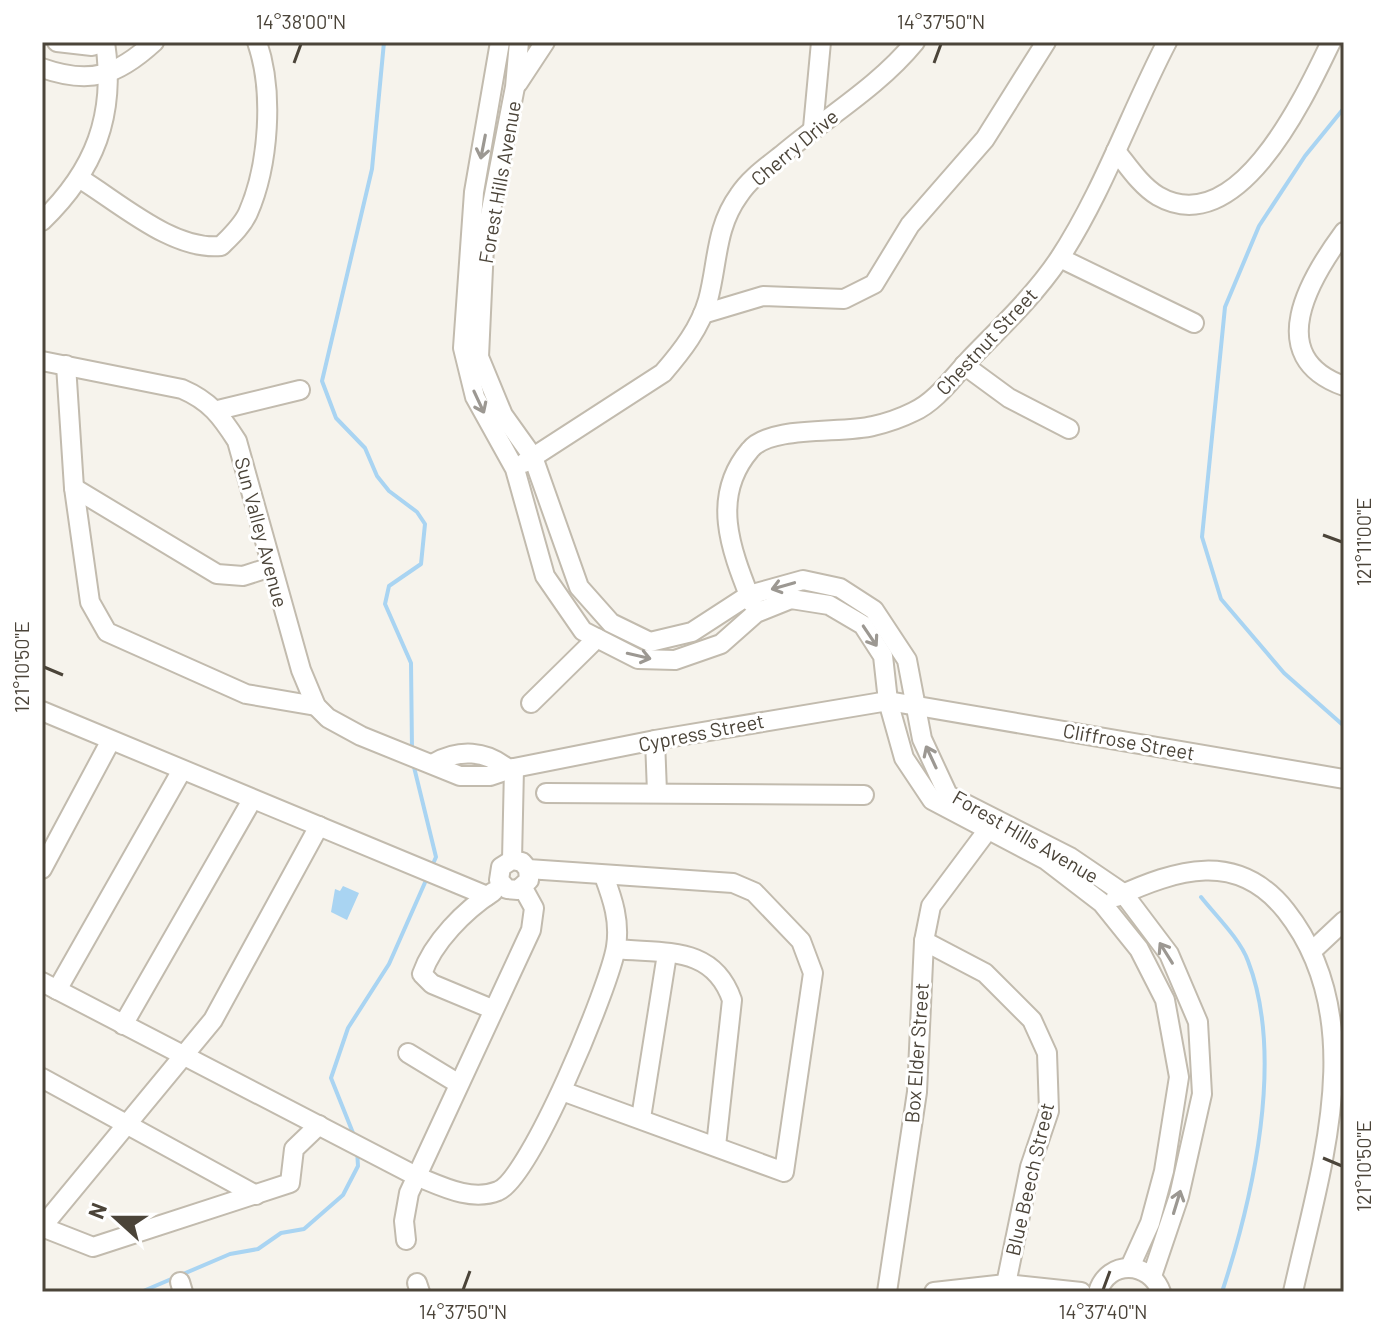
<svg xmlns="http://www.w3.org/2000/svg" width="1386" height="1334" font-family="Barlow,sans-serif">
	<rect width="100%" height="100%" fill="#f6f3ec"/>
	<path fill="#a9d4f2" d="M343,886L359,893L347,920L331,912L335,889L340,891Z"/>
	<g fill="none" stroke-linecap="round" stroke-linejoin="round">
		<g stroke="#a9d4f2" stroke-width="4">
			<path d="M384,42L372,169L322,381L336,418L365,448L377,476L389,491L417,512L425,524L421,564L389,586L385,604L411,663L412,750"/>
			<path d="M1344,108L1305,156L1259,226L1225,307L1202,537L1221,599L1284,673L1344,726"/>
			<path d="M413,763L436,857L432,866"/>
			<path d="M1201,897C1216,916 1240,939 1248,961C1285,1057 1253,1198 1222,1292"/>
			<path d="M355,1138L331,1078L348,1028L389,964L427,878"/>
			<path d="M141,1292L230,1254L258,1249L281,1233L304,1229L343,1195L358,1166L357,1150"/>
		</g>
		<defs>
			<g id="minor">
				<path d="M57,42L92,46L105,42"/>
				<path d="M500,42L474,192L463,348L475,397L515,469L545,576L583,631L638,659L675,660L721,644L756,613L791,599L829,605L863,625L883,656L888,701L904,758L932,800L1046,860L1102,903L1139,949L1165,1000L1179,1077L1164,1171L1150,1223L1130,1267"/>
				<path d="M519,42L515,87L484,246L479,357L503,415L533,457L579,587L611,623L650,642L692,632L749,595L803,580L840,588L874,610L907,660L922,739L948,795L1070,857L1123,893L1169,954L1198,1022L1202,1094L1179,1196L1152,1276"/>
				<path d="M42,68C90,85 117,76 154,42"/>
				<path d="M518,83L545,42"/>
				<path d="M813,128L821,42"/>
				<path d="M1116,151C1128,166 1141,186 1158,196C1238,242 1305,96 1331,42"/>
				<path d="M79,178C120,203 173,251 221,246C231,236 242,226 248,213C269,165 274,91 257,42"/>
				<path d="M42,221C95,170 116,115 105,42"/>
				<path d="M1344,232C1310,278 1262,357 1344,386"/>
				<path d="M1060,258L1194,323"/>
				<path d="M703,314L763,296L844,299L874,284L910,225L985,139L1046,42"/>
				<path d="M42,361L182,389C210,401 221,416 237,441L301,670L316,706L328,718L361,736L460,776H490L514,768L655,740L888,701L1344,779"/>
				<path d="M66,365L74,488L90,602L107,632L246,694L316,706"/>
				<path d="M964,365L1009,398L1069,429"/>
				<path d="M218,410L300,390"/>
				<path d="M524,463L663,373C682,351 700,328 708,300C718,263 715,228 739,195C750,178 768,166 784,153C828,116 878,87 915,42"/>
				<path d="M74,488L217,574L243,576L271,567"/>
				<path d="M752,603C732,552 709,498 750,450C770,425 842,434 873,426C886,423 901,418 913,412C936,402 953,377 970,359C1001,327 1034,296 1059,259C1103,192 1130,113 1167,42"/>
				<path d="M531,703L597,638"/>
				<path d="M42,711L487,896"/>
				<path d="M655,740L657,792"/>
				<path d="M434,763C459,749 486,750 508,769"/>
				<path d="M546,793L864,795"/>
				<path d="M319,826L213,1020L42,1227L93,1247L290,1183L294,1149L319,1125"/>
				<path d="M512,860L514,768"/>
				<path d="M42,869L110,742"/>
				<path d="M528,869L529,880L518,890L507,889L499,880L501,867L512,860L522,862L528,869L733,883L754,892L801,941L813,973L784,1172L562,1091"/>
				<path d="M1116,897C1176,870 1237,849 1286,911C1372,1020 1320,1170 1293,1292"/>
				<path d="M924,941L985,973L1032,1020L1047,1053L1049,1111L1030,1167L1006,1284"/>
				<path d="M616,949C665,954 713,945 732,1000L716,1146"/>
				<path d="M1312,951L1344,921"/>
				<path d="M42,982L416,1176C441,1186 471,1202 498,1191C530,1179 610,985 616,947C620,921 613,900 604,876"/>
				<path d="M57,990L182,770"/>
				<path d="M492,1009L432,984L422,974C433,942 465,910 493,892"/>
				<path d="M123,1025L252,800"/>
				<path d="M408,1053L459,1084"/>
				<path d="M42,1078L256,1195"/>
				<path d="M641,1118L667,954"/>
				<path d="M406,1240L404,1221L409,1193L531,930L534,908L523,888"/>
				<path d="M180,1282L183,1292"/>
				<path d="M417,1283L420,1292"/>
				<path d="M887,1292L917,1092L924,941L931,906L987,831"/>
				<path d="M934,1292L1006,1284L1081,1292"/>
				<path d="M1098,1292C1108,1259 1150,1261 1161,1292"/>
			</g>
		</defs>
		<use href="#minor" stroke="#c2bbae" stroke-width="22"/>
		<use href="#minor" stroke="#fff" stroke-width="18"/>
	</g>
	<defs><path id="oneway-shaft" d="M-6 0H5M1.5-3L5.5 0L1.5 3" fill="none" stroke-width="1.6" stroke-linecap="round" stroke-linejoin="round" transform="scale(2)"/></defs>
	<g stroke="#9c9892">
		<use href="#oneway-shaft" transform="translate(483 147) rotate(101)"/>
		<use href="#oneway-shaft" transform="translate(479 402) rotate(65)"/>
		<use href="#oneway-shaft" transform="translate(783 586) rotate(164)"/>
		<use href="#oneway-shaft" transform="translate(870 636) rotate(56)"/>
		<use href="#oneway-shaft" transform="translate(639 656) rotate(13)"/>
		<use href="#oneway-shaft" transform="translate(931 757) rotate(-115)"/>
		<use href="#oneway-shaft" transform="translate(1166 953) rotate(-122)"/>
		<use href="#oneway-shaft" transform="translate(1177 1202) rotate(-73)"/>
	</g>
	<path fill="none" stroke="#4b4439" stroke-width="3" d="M294,63L301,44M934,63L941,44M1323,535L1342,542M44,667L63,675M1323,1158L1342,1166M463,1290L470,1271M1103,1290L1110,1271"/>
	<g text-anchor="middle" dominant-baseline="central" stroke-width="6" stroke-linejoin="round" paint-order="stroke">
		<g font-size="20" fill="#4b4439" stroke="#fff">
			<text transform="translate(794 147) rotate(-40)">Cherry Drive</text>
			<text transform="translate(499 182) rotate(-80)">Forest Hills Avenue</text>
			<text transform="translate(986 341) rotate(-47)">Chestnut Street</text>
			<text transform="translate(262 532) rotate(75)">Sun Valley Avenue</text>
			<text transform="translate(701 732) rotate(-11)">Cypress Street</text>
			<text transform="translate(1129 741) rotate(10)">Cliffrose Street</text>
			<text transform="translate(1026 836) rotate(30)">Forest Hills Avenue</text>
			<text transform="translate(916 1053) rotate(-86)">Box Elder Street</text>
			<text transform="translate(1029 1179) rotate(-77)">Blue Beech Street</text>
		</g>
	</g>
	<rect width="1386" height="1334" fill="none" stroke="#ffffff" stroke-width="88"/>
	<g transform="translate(116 1218) rotate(291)" stroke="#ffffff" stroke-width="6" paint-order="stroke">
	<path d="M0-6L14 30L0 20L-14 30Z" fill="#4b4439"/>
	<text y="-12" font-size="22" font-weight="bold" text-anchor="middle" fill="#4b4439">N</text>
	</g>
	<rect x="44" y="44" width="1298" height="1246" fill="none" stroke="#4b4439" stroke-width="3"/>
	<g font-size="20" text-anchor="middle" fill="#4b4439">
		<text x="301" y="29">14°38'00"N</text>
		<text x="941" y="29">14°37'50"N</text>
		<text transform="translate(1364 542) rotate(-90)" y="7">121°11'00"E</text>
		<text transform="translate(22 667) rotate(-90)" y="7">121°10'50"E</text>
		<text transform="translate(1364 1166) rotate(-90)" y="7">121°10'50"E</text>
		<text x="463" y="1319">14°37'50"N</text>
		<text x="1103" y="1319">14°37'40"N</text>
	</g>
</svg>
